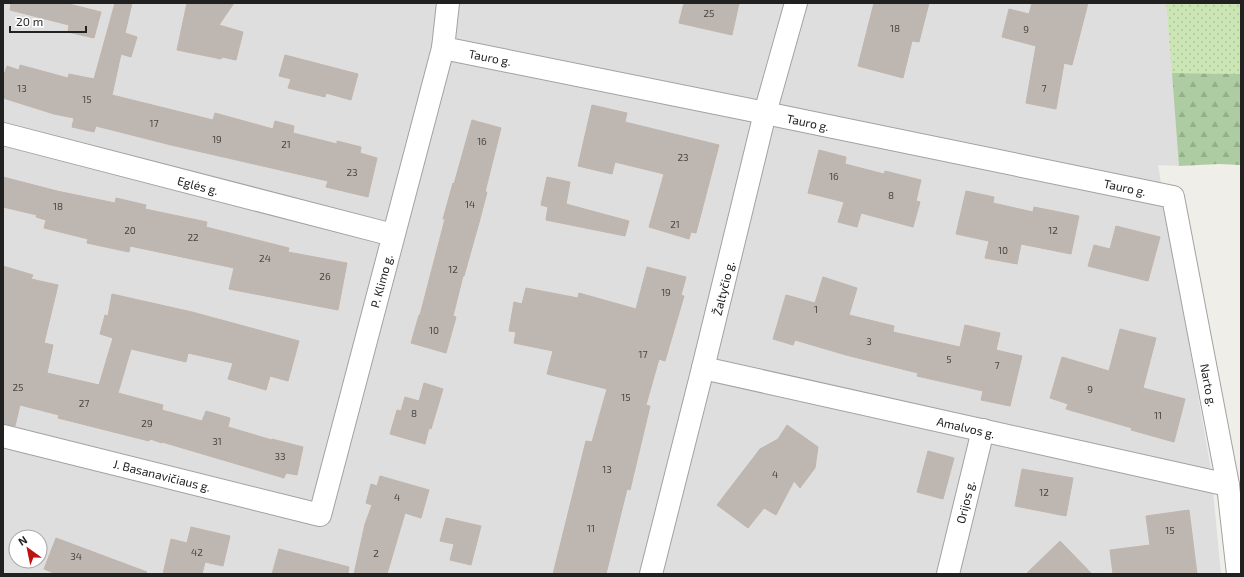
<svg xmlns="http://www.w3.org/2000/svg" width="1244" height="577" font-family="'Exo 2',sans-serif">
	<defs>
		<pattern id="grass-dots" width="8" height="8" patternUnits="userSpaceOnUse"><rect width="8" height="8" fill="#cce5b4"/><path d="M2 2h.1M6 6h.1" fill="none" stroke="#afc49a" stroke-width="1.8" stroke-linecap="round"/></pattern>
		<pattern id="forest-firs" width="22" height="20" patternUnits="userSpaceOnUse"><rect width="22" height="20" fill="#adcca1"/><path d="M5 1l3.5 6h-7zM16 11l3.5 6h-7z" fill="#95af8a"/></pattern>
	</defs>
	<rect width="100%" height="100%" fill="#f0eee8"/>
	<path fill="#dfdede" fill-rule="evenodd" d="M3,3H1166L1177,120L1179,166L1158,165L1211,470L1221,574H3ZM16,537H40V561H16Z"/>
	<path fill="url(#grass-dots)" d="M1166,3H1241V74L1172,73Z"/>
	<path fill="url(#forest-firs)" d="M1172,73L1241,74V165L1219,164L1179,166Z"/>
	<g fill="#beb7b1" stroke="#c1b5ac">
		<path d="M11,3H65L101,12L94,38L68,32L69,25L10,10Z"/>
		<path d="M115,3H132L125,33L137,37L131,57L121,54L112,95L213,120L215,113L273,129L275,121L294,126L293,133L337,144V141L361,147L360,153L377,158L368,197L326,187L328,181L171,145L96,126L94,132L72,127L74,118L54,114L3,98V78L7,66L19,70L20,65L68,78L69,74L94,79Z"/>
		<path d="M187,3H234L219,25L243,32L236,60L222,57L221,59L177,50Z"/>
		<path d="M684,3H739L732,35L679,23Z"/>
		<path d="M874,3H929L919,42L912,41L903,78L858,66Z"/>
		<path d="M1032,3H1088L1072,65L1064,63L1056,109L1026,103L1036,46L1002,37L1009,9L1029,14Z"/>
		<path d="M285,55L358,74L351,100L326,93L325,97L288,88L291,79L279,76Z"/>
		<path d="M592,105L627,113L625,122L719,145L696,233L691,232L689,239L649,227L664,174L615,162L612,174L578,166Z"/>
		<path d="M472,120L501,128L485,192H487L480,219L464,276H463L453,316L456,317L446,353L411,343L419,315H420L445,219H443L453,183L454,184Z"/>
		<path d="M819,150L846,157L845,164L884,174L885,171L921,180L916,201L920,202L913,227L861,213L857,227L838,222L844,202L808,193Z"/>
		<path d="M3,177L57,191L115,203L116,198L146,205L145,209L207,222L206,227L289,248L288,252L347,263L338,310L229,289L234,268L130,246L129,252L87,243L88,239L44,228L46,220L36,217L37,215L3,207Z"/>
		<path d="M547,177L570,182L566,204L629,221L625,236L546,220L548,207L541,205Z"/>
		<path d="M966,191L994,197L993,203L1033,212L1034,207L1079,216L1071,254L1021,244L1017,264L985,258L989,241L956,234Z"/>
		<path d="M1116,226L1160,237L1148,281L1088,266L1094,245L1110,249Z"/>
		<path d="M3,266L33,275L31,279L58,285L44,343L53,345L47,373L99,385L113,338L100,334L105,315L108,316L112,294L192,312L299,341L288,381L270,376L266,390L228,379L233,363L188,353L186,362L131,349L118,393L163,405L162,410L202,421L206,411L230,418L228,427L272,440V439L303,447L297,475L286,473L284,478L162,442V443L150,439L149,441L58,418L59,415L20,405L15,426L3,424Z"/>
		<path d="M647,267L686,277L681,295L684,296L665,361L659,359L646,405L650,406L630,490L627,489L606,574H553L586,441L592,442L607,389L547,374L553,351L514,343L516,332L509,331L514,302L522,304L526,288L578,298L579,293L636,309Z"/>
		<path d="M823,277L857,288L849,315L894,326L893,332L960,347L965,325L1000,333L996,350L1022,356L1010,406L981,400L983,391L917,376L918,373L846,355L795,340L793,345L773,339L786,295L815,303Z"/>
		<path d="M1120,329L1156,338L1143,388L1185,399L1174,442L1131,430L1132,428L1066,409L1068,404L1050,398L1062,357L1109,371Z"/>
		<path d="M424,383L443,389L431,429L429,428L425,444L390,434L397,410L401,411L405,397L419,401Z"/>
		<path d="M787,425L818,447L815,468L800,488L794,481L776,515L764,508L748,528L717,505L760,449L778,439Z"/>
		<path d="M928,451L954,458L943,499L917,492Z"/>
		<path d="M1022,469L1073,478L1066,516L1015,506Z"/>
		<path d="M380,476L429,490L421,518L405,513L387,574H354L365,524L372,505L366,503L371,484L377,486Z"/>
		<path d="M1189,510L1197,574H1113L1110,550L1150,545L1146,516Z"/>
		<path d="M446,518L481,526L471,565L450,560L454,544L440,541Z"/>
		<path d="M191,527L230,536L223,566L205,562L202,574H163L171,539L187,543Z"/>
		<path d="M56,538L147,572L146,574H56L44,569Z"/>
		<path d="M1060,541L1092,574H1026Z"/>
		<path d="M279,549L349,567L348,574H272Z"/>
	</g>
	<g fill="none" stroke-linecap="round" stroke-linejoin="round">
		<defs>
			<g id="street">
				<path d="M443,48L765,113L1173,197L1228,485L1238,574"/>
				<path d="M3,134L393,235"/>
				<path d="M703,368L1228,485"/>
				<path d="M3,436L320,515L443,48L448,3"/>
				<path d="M651,574L703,368L765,113L796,3"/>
				<path d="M948,574L983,430"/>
			</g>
		</defs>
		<use href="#street" stroke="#a2a2a2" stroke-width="24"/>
		<use href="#street" stroke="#fff" stroke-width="22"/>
	</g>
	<g text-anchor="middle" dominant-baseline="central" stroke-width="4" stroke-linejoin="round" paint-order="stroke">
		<g font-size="10" fill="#484645">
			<text x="709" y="13">25</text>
			<text x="895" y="28">18</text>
			<text x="1026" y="29">9</text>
			<text x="22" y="88">13</text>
			<text x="1044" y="88">7</text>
			<text x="87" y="99">15</text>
			<text x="154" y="123">17</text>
			<text x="217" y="139">19</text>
			<text x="482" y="141">16</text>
			<text x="286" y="144">21</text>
			<text x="683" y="157">23</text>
			<text x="352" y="172">23</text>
			<text x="834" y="176">16</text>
			<text x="891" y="195">8</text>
			<text x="470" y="204">14</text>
			<text x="58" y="206">18</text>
			<text x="675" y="224">21</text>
			<text x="130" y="230">20</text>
			<text x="1053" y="230">12</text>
			<text x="193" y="237">22</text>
			<text x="1003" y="250">10</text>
			<text x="265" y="258">24</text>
			<text x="453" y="269">12</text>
			<text x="325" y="276">26</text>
			<text x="666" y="292">19</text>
			<text x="816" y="309">1</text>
			<text x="434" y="330">10</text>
			<text x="869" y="341">3</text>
			<text x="643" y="354">17</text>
			<text x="949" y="359">5</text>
			<text x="997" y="365">7</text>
			<text x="18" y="387">25</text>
			<text x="1090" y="389">9</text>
			<text x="626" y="397">15</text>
			<text x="84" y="403">27</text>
			<text x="414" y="413">8</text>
			<text x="1158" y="415">11</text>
			<text x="147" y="423">29</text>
			<text x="217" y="441">31</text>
			<text x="280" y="456">33</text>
			<text x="607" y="469">13</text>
			<text x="775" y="474">4</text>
			<text x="1044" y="492">12</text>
			<text x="397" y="497">4</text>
			<text x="591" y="528">11</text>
			<text x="1170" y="530">15</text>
			<text x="197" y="552">42</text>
			<text x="376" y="553">2</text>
			<text x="76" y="556">34</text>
		</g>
		<g font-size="12" fill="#212121" stroke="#fff">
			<text transform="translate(490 57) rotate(11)">Tauro g.</text>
			<text transform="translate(808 122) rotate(12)">Tauro g.</text>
			<text transform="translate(198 185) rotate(15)">Eglės g.</text>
			<text transform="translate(1125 187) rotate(12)">Tauro g.</text>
			<text transform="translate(381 281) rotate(-75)">P. Klimo g.</text>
			<text transform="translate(723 288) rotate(-76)">Žaltyčio g.</text>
			<text transform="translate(1209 385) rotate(79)">Narto g.</text>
			<text transform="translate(966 427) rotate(13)">Amalvos g.</text>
			<text transform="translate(162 475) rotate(14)">J. Basanavičiaus g.</text>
			<text transform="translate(965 502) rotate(-76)">Orijos g.</text>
		</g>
	</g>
	<rect width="1244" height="577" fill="none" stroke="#212121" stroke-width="8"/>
	<g transform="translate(28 549) rotate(327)"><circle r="19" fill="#ffffff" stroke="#a6a6a6"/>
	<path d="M0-3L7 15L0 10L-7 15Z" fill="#bf1312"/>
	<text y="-6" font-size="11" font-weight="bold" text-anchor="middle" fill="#212121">N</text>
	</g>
	<path d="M10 26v6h76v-6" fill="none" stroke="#212121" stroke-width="2"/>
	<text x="16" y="26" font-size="12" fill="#212121" stroke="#ffffff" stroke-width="3" paint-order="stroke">20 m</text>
</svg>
